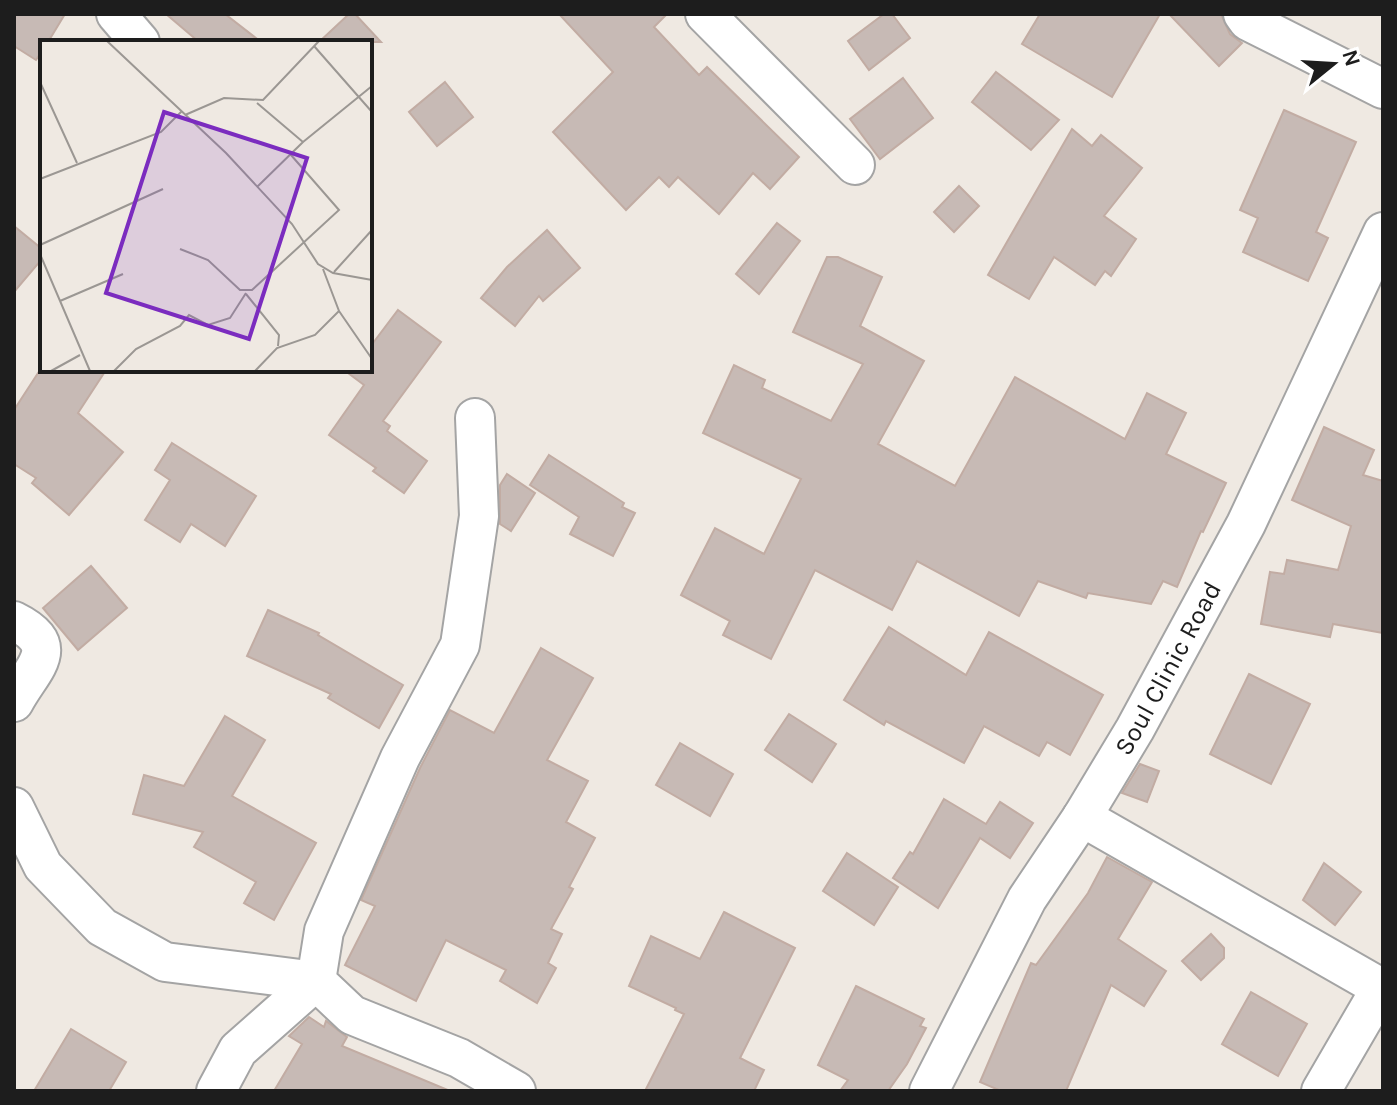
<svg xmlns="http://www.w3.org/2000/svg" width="1397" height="1105" font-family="Karla,sans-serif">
	<rect width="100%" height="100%" fill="#efe9e2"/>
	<g fill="#c7bab5" stroke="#c2aca3" stroke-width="2">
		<path d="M14,14H65L48,42H42V51L36,60L14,46Z"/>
		<path d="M166,14H225L261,42H199Z"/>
		<path d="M349,14H355L381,42H319Z"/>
		<path d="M559,14H667L654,27L699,75L707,67L799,157L770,189L753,173L719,214L678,177L669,187L659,177L626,210L553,132L613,72Z"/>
		<path d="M884,14H892L910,38L869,70L848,41Z"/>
		<path d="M1040,14H1160L1112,97L1022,44Z"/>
		<path d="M1169,14H1221L1230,34L1242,43L1219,66Z"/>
		<path d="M996,72L1059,120L1031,150L972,102Z"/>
		<path d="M903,78L933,118L880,159L850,119Z"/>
		<path d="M445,82L473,117L437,146L409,112Z"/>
		<path d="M1284,110L1356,142L1316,232L1328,238L1308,281L1243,252L1258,218L1240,210Z"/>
		<path d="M1072,129L1092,146L1101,135L1142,168L1104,216L1136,239L1111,276L1105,271L1095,285L1054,257L1029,299L988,275Z"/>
		<path d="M959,186L979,206L954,232L934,212Z"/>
		<path d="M777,223L800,241L759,294L736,274Z"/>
		<path d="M14,226L42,249V259L14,292Z"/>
		<path d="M547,230L580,268L543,301L539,296L515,326L481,298L507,267Z"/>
		<path d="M827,257H838L882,277L860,326L924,361L878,444L955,486L1015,377L1125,439L1147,393L1186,413L1166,454L1226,483L1203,532L1201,531L1177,587L1163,581L1151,604L1088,593L1086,598L1038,581L1019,616L917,561L892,610L815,570L771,659L723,635L730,621L681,595L715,528L764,554L801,479L703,433L734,365L765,380L762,388L831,421L863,364L793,332Z"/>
		<path d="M398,310L441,342L383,421L390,426L387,431L427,461L404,493L373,471L376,468L329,435L364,385L344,370H370V347Z"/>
		<path d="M40,370H106L78,413L123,452L69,515L32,483L36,478L14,464V410Z"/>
		<path d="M1324,427L1374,450L1363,475L1383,481V633L1333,624L1330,637L1261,624L1270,572L1284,574L1287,560L1338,570L1351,526L1292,500Z"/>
		<path d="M172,443L256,496L225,546L191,524L180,542L145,520L170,480L155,470Z"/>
		<path d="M549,455L624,503L622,507L635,513L613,556L570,534L579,517L530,485Z"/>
		<path d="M507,474L535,493L511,531L500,524V485Z"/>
		<path d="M91,566L127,608L78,650L43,608Z"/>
		<path d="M268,610L319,633L318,635L403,685L379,728L328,698L331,694L247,656Z"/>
		<path d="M889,627L966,675L989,632L1103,695L1070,755L1047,742L1039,756L984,726L964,763L886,721L884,725L844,700Z"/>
		<path d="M541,648L593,678L547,760L588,781L566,822L595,838L569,887L573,889L551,929L562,934L548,963L556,968L537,1003L500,981L506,970L446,940L416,1001L345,965L375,906L361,900L420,768L450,710L494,733Z"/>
		<path d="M1249,674L1310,704L1271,784L1210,754Z"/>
		<path d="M789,714L836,744L812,782L765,750Z"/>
		<path d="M225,716L265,740L232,796L316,843L274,920L244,903L256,882L194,847L203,832L133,814L144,775L184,786Z"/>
		<path d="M680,743L733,774L710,816L656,785Z"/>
		<path d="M1140,764L1159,771L1147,802L1122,793Z"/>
		<path d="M944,799L986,824L1000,802L1033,823L1010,858L980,838L938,908L893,878L910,852L913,854Z"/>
		<path d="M847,853L898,887L874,925L823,891Z"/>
		<path d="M1107,857L1152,882L1118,939L1166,971L1144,1006L1111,985L1066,1091H1001L980,1082L1031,963L1036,965L1088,893Z"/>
		<path d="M1324,863L1361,892L1335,925L1303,900Z"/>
		<path d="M724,912L795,948L740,1058L764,1070L754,1091H645L684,1014L675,1010L676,1008L629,986L651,936L700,959Z"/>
		<path d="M1211,934L1224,948V958L1201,980L1182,961Z"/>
		<path d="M856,986L924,1019L920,1026L926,1028L907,1064L888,1091H840L848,1080L818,1065Z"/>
		<path d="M1251,992L1307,1024L1278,1076L1222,1044Z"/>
		<path d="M309,1017L324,1027L326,1021L347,1037L342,1046L450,1091H274L302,1044L289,1036Z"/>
		<path d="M71,1029L126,1062L109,1091H34Z"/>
	</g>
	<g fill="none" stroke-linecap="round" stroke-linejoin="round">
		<defs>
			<g id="minor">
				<path d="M116,14L140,42"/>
				<path d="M705,14L855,165"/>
				<path d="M1243,14L1248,21L1383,89"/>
				<path d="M475,418L479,516L460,645L400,758L324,931L316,981L352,1015L459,1058L516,1091"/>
				<path d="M14,621C65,646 32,668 14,702"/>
				<path d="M14,807L43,866L102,927L165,962L316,981"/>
				<path d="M1082,817L1383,989"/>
				<path d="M216,1091L238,1050L316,981"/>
				<path id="s1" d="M929,1091L1027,899L1082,817L1135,729L1246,524L1383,232"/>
				<path d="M1321,1091L1381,988"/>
			</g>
		</defs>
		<use href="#minor" stroke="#a4a4a4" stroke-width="42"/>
		<use href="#minor" stroke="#fff" stroke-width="38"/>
	</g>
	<g text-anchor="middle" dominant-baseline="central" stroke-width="6" stroke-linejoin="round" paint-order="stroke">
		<g font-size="26" fill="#1d1d1d" stroke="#fff">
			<text stroke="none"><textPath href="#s1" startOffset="486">Soul Clinic Road</textPath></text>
		</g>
	</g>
	<g transform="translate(40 40)">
		<rect width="332" height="332" fill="#efe9e2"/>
		<path fill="none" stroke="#9b9793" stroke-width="2" d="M67,1L186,113L252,184L278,224L293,233L332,240M274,6L332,72M0,42L37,123M145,75L184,58L223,60L279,1M263,102L332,46M0,139L121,92L141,72M217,147L263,102L217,63M0,205L123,149M140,209L168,220L200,250H212L299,170L251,115M0,214L50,331M294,232L332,190M206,254L239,295L238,306M20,261L83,234M299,271L332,319M11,331L40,315M74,331L96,309L140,286L149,275L168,285L190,278L206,253M215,331L237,308L275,295L299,271L283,229"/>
		<path fill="#7b2cbf" fill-opacity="0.15" stroke="#7b2cbf" stroke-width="4" d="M124,72L267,118L209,299L66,253Z"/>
		<rect width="332" height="332" fill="none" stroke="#1d1d1d" stroke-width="4"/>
	</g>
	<rect width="1397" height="1105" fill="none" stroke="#1d1d1d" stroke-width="32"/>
	<g transform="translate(1333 64) rotate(72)" stroke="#ffffff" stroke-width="6" paint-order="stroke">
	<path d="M0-6L14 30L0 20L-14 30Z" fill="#1d1d1d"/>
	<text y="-12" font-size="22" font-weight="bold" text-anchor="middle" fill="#1d1d1d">N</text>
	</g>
</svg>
